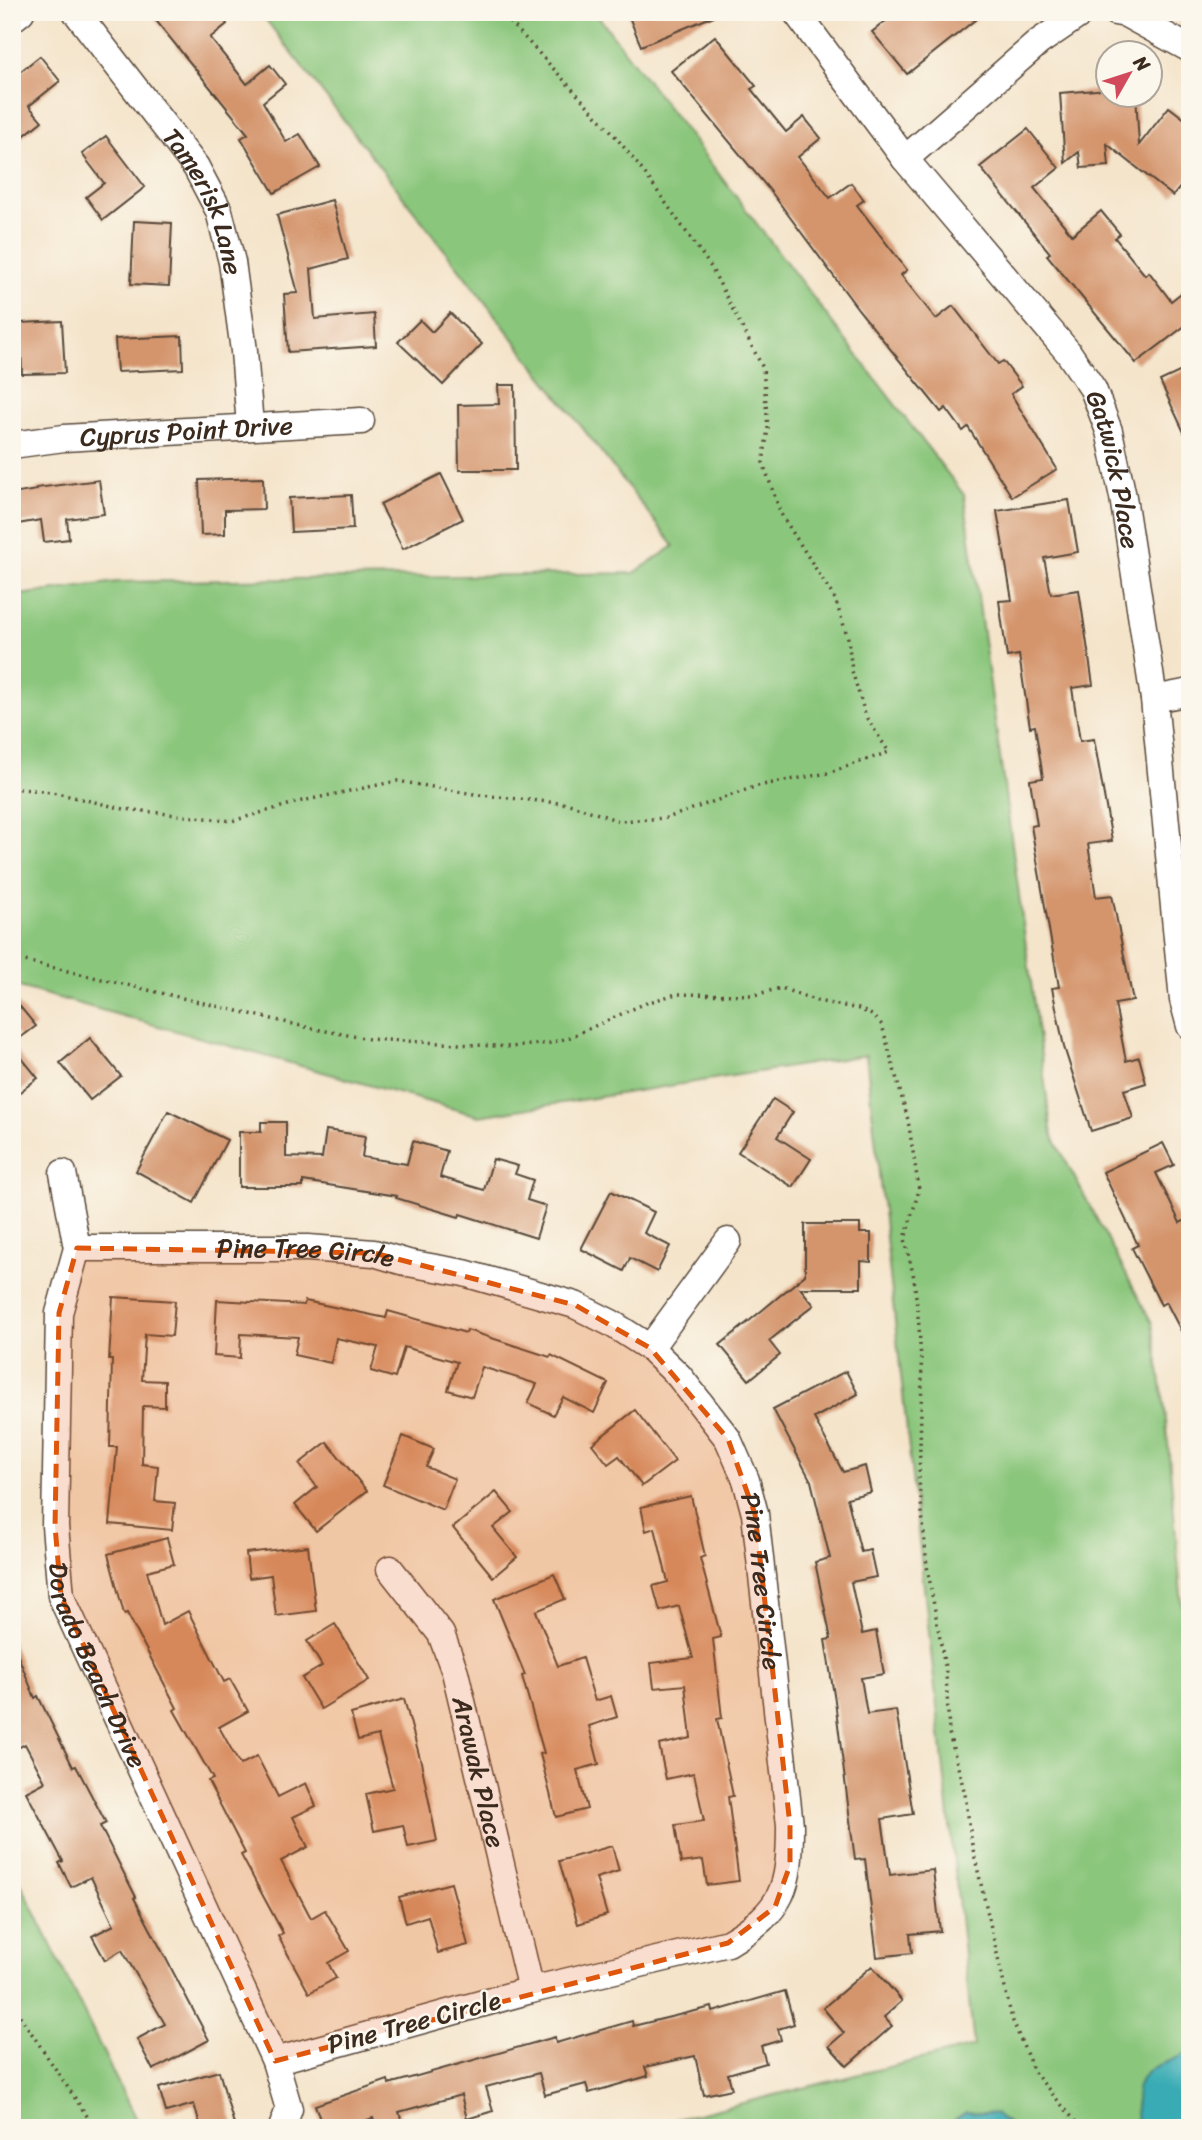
<svg xmlns="http://www.w3.org/2000/svg" width="1202" height="2140" font-family="Sriracha,sans-serif">
	<rect width="100%" height="100%" fill="#fbf7ec"/>
	<filter id="ink" filterUnits="userSpaceOnUse"><feTurbulence type="fractalNoise" baseFrequency=".0143" numOctaves="2"/><feDisplacementMap in="SourceGraphic" scale="14" xChannelSelector="R" yChannelSelector="G"/><feConvolveMatrix kernelMatrix="1 2 1 2 8 2 1 2 1" color-interpolation-filters="sRGB"/></filter>
	<filter id="wash" filterUnits="userSpaceOnUse"><feTurbulence type="fractalNoise" baseFrequency=".00686" numOctaves="4" result="noise"/><feDisplacementMap in="SourceGraphic" scale="28" xChannelSelector="R" yChannelSelector="G"/><feGaussianBlur stdDeviation="1.57" result="paint"/><feColorMatrix in="noise" values="0 0 0 0 0 0 0 0 0 0 0 0 0 0 0 0 0 1.4 0 .05"/><feComposite in="paint" operator="in"/></filter>
	<g filter="url(#wash)">
		<rect width="100%" height="100%" fill="#f4e4ca"/>
		<g fill="#8ac67c" stroke="#62784d" stroke-width="2">
			<path d="M260,12H595L964,495L1052,1135L1152,1323L1165,1409L1182,1606L1190,1629V2128H641L974,2046L866,1055L479,1116L12,985V596L117,582L634,573L674,546Z"/>
			<path d="M12,1865L140,2128H12Z"/>
		</g>
		<g fill="#39abb4" stroke="#3a6a69" stroke-width="2">
			<path d="M1190,2050V2128H1137C1136,2102 1130,2077 1159,2065C1170,2061 1181,2058 1190,2050Z"/>
			<path d="M966,2112L996,2114L1014,2128H942Z"/>
		</g>
		<g id="blocks">
			<g fill="#d4956d">
				<path d="M149,12H218L227,24L210,38L247,84L270,65L285,84L263,102L286,142L300,134L320,167L274,193L241,138L248,134Z"/>
				<path d="M627,12H721V13L641,46Z"/>
				<path d="M897,12H985L907,74L872,32Z"/>
				<path d="M715,36L756,86L751,89L786,132L804,117L821,138L798,157L830,198L851,183L864,200L857,205L907,270L901,275L936,319L953,306L998,364L1003,361L1022,386L1011,394L1057,469L1012,497L968,427L963,431L946,408L941,412L858,309L772,193L671,71Z"/>
				<path d="M40,56L60,81L29,106L42,121L21,138L12,127V78Z"/>
				<path d="M1108,89V94H1136L1139,145L1169,107L1190,123V175L1173,196L1107,144L1109,166L1081,168L1079,152L1065,163L1060,93Z"/>
				<path d="M1028,129L1059,168L1034,188L1072,235L1101,211L1120,234L1115,238L1145,275L1149,272L1171,301L1190,286V322L1136,363L1047,255L1050,253L980,167Z"/>
				<path d="M106,136L145,187L103,220L86,197L104,183L82,154Z"/>
				<path d="M332,200L348,259L311,269L315,319L374,314L376,346L288,352L284,294L298,293L277,215Z"/>
				<path d="M134,221L172,223L169,286L131,284Z"/>
				<path d="M450,313L482,344L443,385L398,342L420,320L432,332Z"/>
				<path d="M62,321L65,373L22,374L20,323Z"/>
				<path d="M182,336L183,369L117,372L115,339Z"/>
				<path d="M1190,367V445L1160,381Z"/>
				<path d="M498,385H515L516,470H459L458,405L499,404Z"/>
				<path d="M441,474L463,519L403,549L380,504Z"/>
				<path d="M263,478L264,509L225,510V534L201,535L199,480Z"/>
				<path d="M99,480L104,514L67,519L69,539L44,542L41,520L12,525V494L37,490L36,488Z"/>
				<path d="M351,495L353,529L291,532L289,498Z"/>
				<path d="M1069,500L1078,552L1044,558L1051,594L1079,590L1093,685L1072,688L1080,741L1094,739L1112,841L1088,844L1096,897L1112,895L1133,1001L1115,1004L1126,1061L1139,1057L1146,1083L1124,1090L1133,1118L1091,1131L1064,1047L1052,988L1059,987L1031,826L1037,825L1030,780L1043,778L1035,726L1030,727L1019,655L1007,657L999,601L1012,600L997,511Z"/>
				<path d="M12,997L36,1026L20,1038L12,1029Z"/>
				<path d="M90,1038L121,1076L90,1100L60,1063Z"/>
				<path d="M12,1046L38,1078L12,1098Z"/>
				<path d="M773,1099L793,1112L777,1137L811,1159L793,1187L738,1152Z"/>
				<path d="M168,1111L227,1140L194,1203L136,1171Z"/>
				<path d="M261,1122H286V1157L322,1158L326,1130L365,1136L362,1157L407,1164L413,1141L447,1151L440,1177L484,1190L493,1159L518,1166L515,1174L533,1180L527,1200L546,1206L536,1238L460,1214L459,1217L396,1198L397,1196L303,1181V1187H239V1132H261Z"/>
				<path d="M1163,1143L1174,1165L1156,1173L1180,1223L1190,1218V1348L1166,1302L1161,1305L1132,1248L1138,1245L1103,1172Z"/>
				<path d="M611,1191L654,1212L644,1233L670,1246L657,1272L630,1258L624,1271L581,1249Z"/>
				<path d="M805,1224H860V1233H871V1262L861,1261V1288H800L814,1305L769,1341L780,1355L749,1380L720,1345L805,1275Z"/>
				<path d="M113,1297L175,1301L172,1336L145,1334L142,1380L165,1381V1407L143,1406L142,1464L158,1466L155,1501L175,1503L172,1530L110,1524L117,1447H110L112,1360H109Z"/>
				<path d="M217,1300L304,1305L305,1301L386,1318L388,1311L466,1333L467,1330L550,1357L551,1355L608,1383L594,1413L563,1397L553,1415L528,1403L537,1384L482,1367L472,1397L448,1390L457,1362L404,1347L395,1378L371,1371L378,1347L336,1338L331,1363L294,1355L298,1337L241,1334L240,1358L214,1356Z"/>
				<path d="M846,1371L858,1394L814,1418L843,1472L865,1466L871,1492L847,1498L861,1552L870,1550L876,1577L851,1582L862,1634L876,1631L884,1674L861,1678L867,1714L896,1710L913,1814L882,1819L890,1875L933,1870L940,1931L910,1934L912,1953L877,1957L865,1859L855,1860L835,1701L825,1640L831,1639L815,1562L830,1558L811,1481L773,1409Z"/>
				<path d="M635,1410L675,1461L642,1486L619,1456L608,1464L592,1444Z"/>
				<path d="M403,1436L434,1449L426,1467L455,1479L443,1510L383,1485Z"/>
				<path d="M327,1442L367,1491L316,1531L295,1505L317,1487L299,1464Z"/>
				<path d="M496,1492L513,1512L493,1528L517,1557L493,1577L453,1528Z"/>
				<path d="M691,1496L705,1556L700,1558L721,1637L713,1639L722,1718L717,1719L733,1796L728,1797L739,1881L707,1885L703,1860L681,1863L675,1825L704,1821L694,1773L666,1779L659,1745L691,1738L685,1685L654,1688L651,1663L693,1658L679,1606L660,1611L653,1586L668,1582L655,1528L646,1531L641,1507Z"/>
				<path d="M167,1538L174,1564L147,1571L162,1625L188,1611L224,1682L230,1679L248,1711L219,1727L240,1765L257,1756L278,1797L306,1783L316,1806L293,1817L308,1847L281,1861L311,1918L325,1910L349,1951L328,1963L336,1978L309,1993L278,1936L283,1933L241,1855L245,1853L208,1781L213,1779L174,1710L177,1708L127,1613L124,1614L108,1554Z"/>
				<path d="M308,1546L316,1611L276,1616L271,1575L249,1578L246,1553Z"/>
				<path d="M554,1574L565,1599L536,1611L558,1666L582,1658L595,1701L611,1696L617,1717L589,1726L599,1764L577,1770L587,1809L556,1817L540,1754L544,1753L522,1676L525,1675L494,1599Z"/>
				<path d="M335,1624L369,1680L321,1709L302,1678L322,1666L307,1641Z"/>
				<path d="M12,1641L35,1698L38,1696L73,1767L76,1766L106,1823L100,1826L136,1897L134,1898L209,2040L153,2070L137,2039L165,2024L122,1950L105,1960L92,1936L114,1925L91,1877L71,1887L59,1863L63,1861L26,1792L45,1782L25,1744L12,1751Z"/>
				<path d="M404,1699L421,1762L437,1841L408,1847L403,1825L374,1831L366,1794L393,1788L378,1735L358,1740L351,1714Z"/>
				<path d="M612,1846L619,1871L596,1878L607,1915L578,1924L559,1861Z"/>
				<path d="M451,1883L468,1945L438,1953L428,1916L406,1923L399,1897Z"/>
				<path d="M872,1966L902,2001L884,2017L892,2026L847,2066L829,2046L844,2033L823,2008Z"/>
				<path d="M785,1991L794,2024L778,2029L781,2040L761,2046L766,2063L728,2074L732,2089L704,2095L695,2056L645,2067L648,2076L589,2093L586,2084L545,2095L539,2073L486,2087L493,2111L467,2119L461,2095L399,2112L404,2128H376L373,2118L344,2128H323L315,2105L388,2080L389,2084L555,2037L556,2043L632,2021L633,2026L712,2007L713,2012Z"/>
				<path d="M219,2071L235,2128H201L194,2104L166,2112L159,2088Z"/>
			</g>
		</g>
	</g>
	<g filter="url(#ink)">
		<use href="#blocks" fill-opacity="0" stroke="#574638" stroke-width="2"/>
		<g fill="none" stroke-linecap="round" stroke-linejoin="round">
			<defs>
				<g id="minor">
					<path id="s1" d="M76,12L196,167L219,211L232,262L244,351L250,426"/>
					<path id="s2" d="M796,12L905,159L1068,352L1093,389L1109,431L1123,497L1154,699L1183,1000L1190,1026"/>
					<path d="M1115,12L1126,14L1190,49"/>
					<path d="M12,19L21,12"/>
					<path d="M905,159L1039,42L1083,12"/>
					<path id="s3" d="M12,445L64,438L361,421"/>
					<path d="M1154,699L1190,692"/>
					<path id="s4" d="M63,1173L77,1248L59,1313L55,1526L61,1596L275,2061L289,2109L282,2128"/>
					<path id="s5" d="M77,1248H308L374,1253L408,1263L464,1273L575,1305L611,1323L650,1348L679,1376L728,1439L746,1480L755,1514L790,1825C790,1888 784,1910 728,1943L531,1990L275,2061"/>
					<path d="M650,1348L728,1241"/>
					<path id="s6" d="M390,1569L441,1634L455,1672L531,1990"/>
				</g>
			</defs>
			<use href="#minor" stroke="#574638" stroke-width="29"/>
			<g stroke="#574638" stroke-width="3.5" stroke-dasharray="2 5" stroke-linecap="butt">
				<path d="M12,788L52,792L124,809L232,821L302,801L397,781L480,795L569,804L619,821L667,818L757,786L828,773L889,752L866,717L852,671L848,638L835,599L781,514L763,463L768,428L763,368L711,267L646,175L611,131L501,12"/>
				<path d="M12,958L310,1028L369,1039L511,1047L550,1043L568,1038L646,1003L676,994L754,995L781,988L817,1001L859,1009L874,1016L882,1025L908,1120L919,1190L905,1239L914,1278L919,1326L922,1378L919,1480L927,1566L946,1673L949,1733L965,1794L972,1845L1012,2019L1034,2072L1081,2128"/>
				<path d="M12,2004L95,2128"/>
			</g>
			<use href="#minor" stroke="#fff" stroke-width="26"/>
		</g>
	</g>
	<path fill="#df570d" fill-opacity="0.2" stroke="#df570d" stroke-width="5" stroke-dasharray="14 9" stroke-linejoin="round" d="M77,1248L374,1253L575,1305L650,1348L728,1439L755,1514L790,1825V1865L775,1907L728,1943L275,2061L61,1596L55,1526L59,1313Z"/>
	<g text-anchor="middle" dominant-baseline="central" stroke-width="5" stroke-linejoin="round" paint-order="stroke">
		<g font-size="26" fill="#3b2a1e" stroke="#fbf7ec">
			<text stroke="none"><textPath href="#s1" startOffset="231">Tamerisk Lane</textPath></text>
			<text stroke="none"><textPath href="#s3" startOffset="175">Cyprus Point Drive</textPath></text>
			<text stroke="none"><textPath href="#s2" startOffset="564">Gatwick Place</textPath></text>
			<text stroke="none"><textPath href="#s5" startOffset="229">Pine Tree Circle</textPath></text>
			<text stroke="none"><textPath href="#s5" startOffset="859">Pine Tree Circle</textPath></text>
			<text stroke="none"><textPath href="#s4" startOffset="504">Dorado Beach Drive</textPath></text>
			<text stroke="none"><textPath href="#s6" startOffset="226">Arawak Place</textPath></text>
			<text transform="translate(414 2022) rotate(-15)">Pine Tree Circle</text>
		</g>
	</g>
	<rect width="1202" height="2140" fill="none" stroke="#fbf7ec" stroke-width="42"/>
	<g transform="translate(1129 74) rotate(51)"><circle r="33" fill="#fbf7ec" stroke="#aea59a" stroke-width="2"/>
	<path d="M0-5L12 26L0 18L-12 26Z" fill="#d1495b"/>
	<text y="-10" font-size="19" font-weight="bold" text-anchor="middle" fill="#3b2a1e">N</text>
	</g>
</svg>
